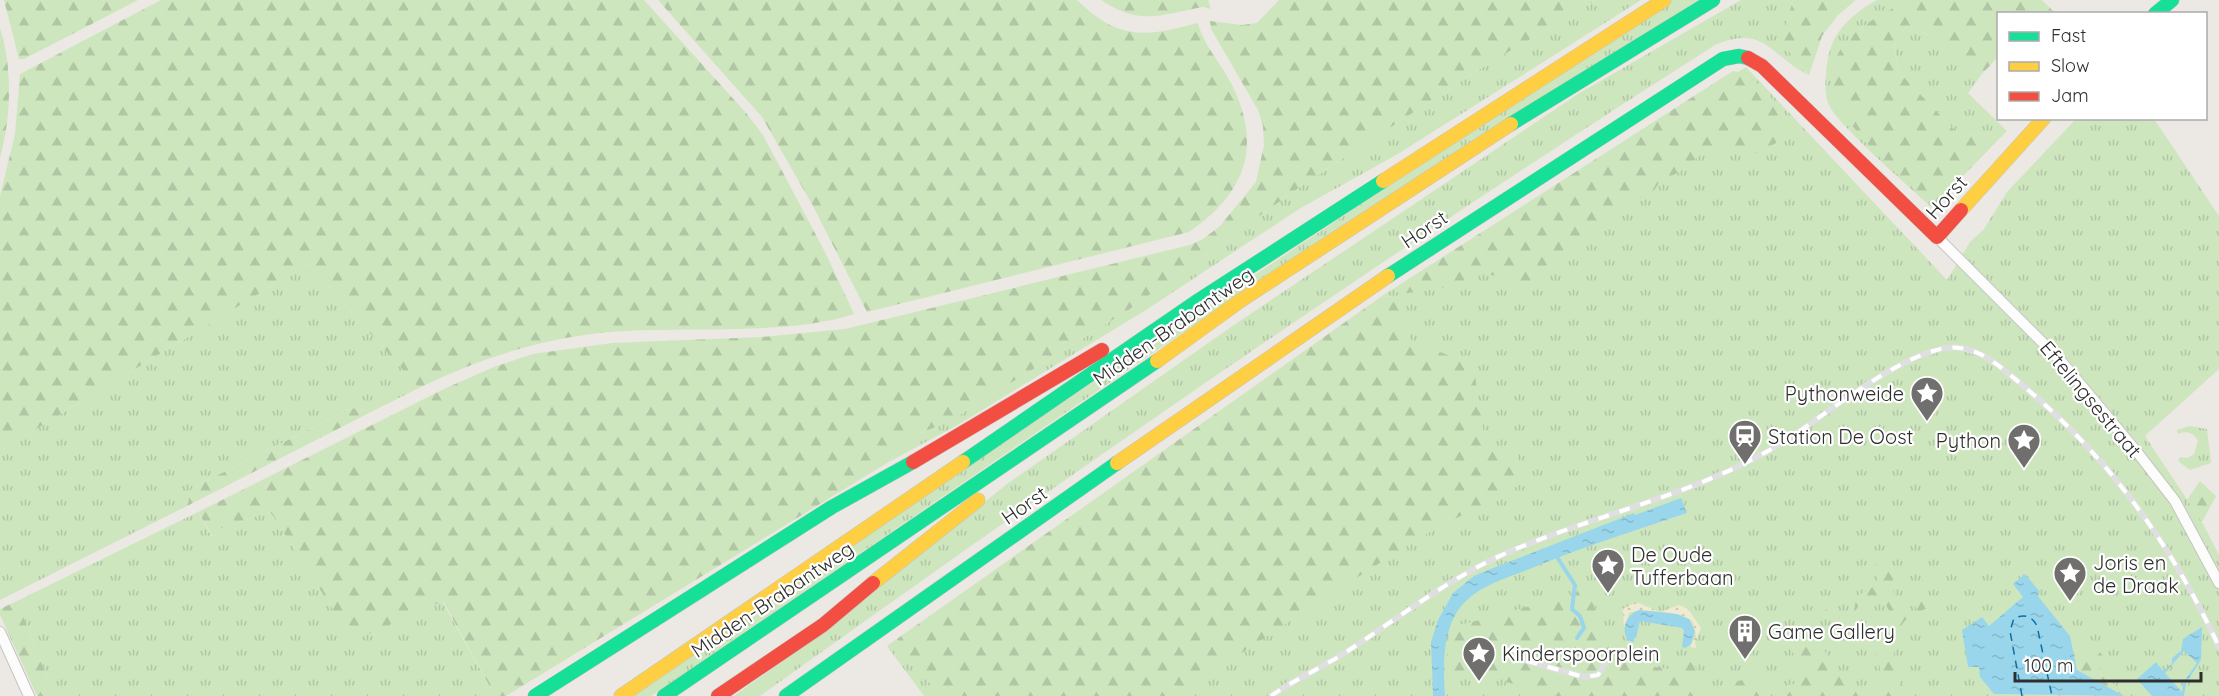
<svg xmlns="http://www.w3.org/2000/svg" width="2219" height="696" font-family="Quicksand,sans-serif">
	<defs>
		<pattern id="grass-tufts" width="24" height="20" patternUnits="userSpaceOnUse" patternTransform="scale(1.5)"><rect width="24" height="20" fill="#cee6be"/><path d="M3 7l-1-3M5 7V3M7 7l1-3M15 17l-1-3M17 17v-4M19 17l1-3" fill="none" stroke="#b1c6a4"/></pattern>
		<pattern id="forest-firs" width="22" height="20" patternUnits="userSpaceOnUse" patternTransform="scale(1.5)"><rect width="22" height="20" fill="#cee6be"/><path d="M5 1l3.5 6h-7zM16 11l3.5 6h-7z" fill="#b1c6a4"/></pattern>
		<pattern id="sand-dots" width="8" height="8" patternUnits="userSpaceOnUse" patternTransform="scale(1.5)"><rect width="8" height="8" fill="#f0ead3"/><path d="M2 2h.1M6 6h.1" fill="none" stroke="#cec9b5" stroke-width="1.8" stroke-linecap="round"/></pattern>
		<pattern id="water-ripples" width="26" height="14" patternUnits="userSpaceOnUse" patternTransform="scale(1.5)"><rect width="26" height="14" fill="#99d6ec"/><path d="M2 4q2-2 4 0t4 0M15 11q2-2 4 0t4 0" fill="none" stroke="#84b8cb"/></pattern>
	</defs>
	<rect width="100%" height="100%" fill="#ece8e4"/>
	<g fill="url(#grass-tufts)">
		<path d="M1596,0H1641L1398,154L1299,209L1146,310L956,426L887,463L913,436L948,422L1130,309L1304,184L1478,70Z"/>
		<path d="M1668,0H1698L1232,299L651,696H634L978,459Z"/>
		<path d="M1741,0H1793L1791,5L1798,62L1808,75C1770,55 1764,24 1715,45C1390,252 1074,471 760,696H734L818,636L1007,484L1231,327L1578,94Z"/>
		<path d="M1877,0H1908L1859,29L1876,153L1934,206L1931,207C1911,188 1835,123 1828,103C1825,94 1825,85 1826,75C1828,37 1844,19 1877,0Z"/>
		<path d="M1914,25L1982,74L1968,93L2007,131L1998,140L1989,132L1961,137L1898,71L1894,45L1905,27Z"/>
		<path d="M1746,67L1947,280L1970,242L1984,229L2007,192L2076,119H2154L2219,216V369L2145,436L2202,522L2219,555V696H924L887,646L1390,297L1382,296L1393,289L1399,293Z"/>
		<path d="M308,264L419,388L371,412L352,408L192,488L187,506L0,600V451Z"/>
		<path d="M2189,426L2207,429L2211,463L2190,470L2178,461L2180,457L2187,458L2194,454L2198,441C2194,433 2187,430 2178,434L2177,430Z"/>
		<path d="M198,512L212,537L214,531L268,512L442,601L495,696H55L17,601Z"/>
	</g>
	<g fill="url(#forest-firs)">
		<path d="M4,0H138L24,59H19Z"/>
		<path d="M161,0H644L747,114L763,135L826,254L854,314C791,335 693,327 625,331C552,335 484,356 419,388L308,264L0,451V196L15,134L20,74Z"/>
		<path d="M658,0H1077C1119,41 1145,37 1198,23C1204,47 1223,65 1233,87C1263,149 1243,195 1189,232L867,312L813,206L762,117Z"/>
		<path d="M1101,0H1208L1211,9L1203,7C1160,15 1140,26 1101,0Z"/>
		<path d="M1279,0H1596L1478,70L1304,184L1130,309L948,422L913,436L887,463L506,696H495L443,601L353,641L272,514L268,512L214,531L213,537L198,512L446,388L494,367L533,354L612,343L762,337L845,329L1190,245L1203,239L1220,226L1256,182L1264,145L1263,126L1258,110L1211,29L1210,21L1242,25L1257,23Z"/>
		<path d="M1793,0H1856L1838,15L1822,36L1809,75L1784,46V32Z"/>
		<path d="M1908,0H2042L2055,13L1998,14V57L1982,74L1914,25L1905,27L1894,45L1898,71L1961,137L1989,132L1998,140L1934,206C1900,175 1818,114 1835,61C1845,31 1883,14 1908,0Z"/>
		<path d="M0,28C13,69 11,117 0,158Z"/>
		<path d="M1733,71L1748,74L1779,106L1783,117L1784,131L1778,142L1750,156L1733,148L1719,147L1704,152L1684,169L1659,183L1652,193L1641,197L1634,206L1615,212L1576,248L1563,254L1539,284L1523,292L1504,277L1485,274L1473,276L1457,286L1401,294L1393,289Z"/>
		<path d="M1382,296L1400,299L1405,327L1412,341L1468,363L1474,370L1484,434L1499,457L1517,455L1527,481L1415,540L1175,696H939L897,639Z"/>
		<path d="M352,408L371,412L187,506L192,488Z"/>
		<path d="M2200,481L2216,496L2202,522L2187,500Z"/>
		<path d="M1875,556L1881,559V568L1894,571C1895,581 1888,588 1898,598L1907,597L1909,602L1907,619C1893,630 1891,661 1897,677C1900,684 1907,690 1912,696H1786L1788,685L1798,683L1797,674L1800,673L1799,669H1796L1791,640L1813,637L1811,624L1813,615L1828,609L1843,618L1824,615L1819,621C1819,652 1836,677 1864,690L1878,685C1885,663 1873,661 1876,643C1877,630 1890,627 1891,614L1882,598C1865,596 1861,601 1853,615L1857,596L1872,588L1878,580Z"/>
		<path d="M1923,580L1931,589L1928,591V608L1918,612L1910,596L1913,588Z"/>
		<path d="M1592,587L1598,643L1635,651L1633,660L1639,664L1679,671L1682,659C1699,662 1698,673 1700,688L1712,696H1557L1506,682L1507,673L1465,668L1464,676L1444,677L1451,627L1500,615Z"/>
		<path d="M17,601L55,696H37L0,615V609Z"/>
		<path d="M2070,636H2075L2089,654L2094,650L2099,651L2107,661L2099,669L2103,676L2130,696H2124L2077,670Z"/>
		<path d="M1766,676L1770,696H1727L1726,683Z"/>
	</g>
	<path fill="url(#sand-dots)" d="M1636,602L1660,612L1679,605L1688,609L1701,628L1695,642L1696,648L1690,647L1696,635L1693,622C1685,612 1640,608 1629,613L1624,627L1623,609Z"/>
	<g fill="url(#water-ripples)" fill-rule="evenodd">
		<path d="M1681,498L1687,513C1633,531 1580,548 1527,570C1506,578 1479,586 1463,604C1442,627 1443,667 1445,696H1433L1431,642L1438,620L1453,593L1474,576L1488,570L1634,513L1635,515Z"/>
		<path d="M2025,574L2040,592L2037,595L2070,636L2077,670L2124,696L1994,694L1980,677L1979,667H1968L1962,630L1982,617L1989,626L2023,597L2013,584Z"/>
		<path d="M1639,610L1677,614L1689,619L1695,631L1691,644L1685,648L1682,647L1684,631L1682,628L1640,621L1636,638H1634V642L1629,641C1620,631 1626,614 1639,610Z"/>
		<path d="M2202,627L2201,660L2186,683L2184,696H2152L2137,679L2156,662L2163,671L2172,664V658L2181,651L2183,639ZM2184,651L2197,663L2183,683L2182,692L2165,673Z"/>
	</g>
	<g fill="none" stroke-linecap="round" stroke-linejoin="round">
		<path stroke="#99d6ec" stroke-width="4" d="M1557,557L1575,585L1572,609L1580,616L1584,628L1577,638"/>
		<path stroke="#0d6fa3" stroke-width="1.5" stroke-dasharray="8 6" stroke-linecap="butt" d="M2022,696L2010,631L2014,618C2025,614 2032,616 2037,626L2052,696"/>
		<defs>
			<g id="street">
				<path d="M1937,237L2061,361L2137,452L2175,501L2219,583"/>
				<path d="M0,632L29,696"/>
			</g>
			<g id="fast">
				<path d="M2155,14L2172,0"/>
				<path d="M1511,124L1713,0"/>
				<path d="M1388,276L1723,59L1739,56L1748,58"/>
				<path d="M963,462L1196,302L1383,181"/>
				<path d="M535,696L832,507L913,462"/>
				<path d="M664,696L1157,361"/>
				<path d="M786,696L1117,463"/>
			</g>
			<g id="slow">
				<path d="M1383,181L1664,0"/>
				<path d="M1961,210L2044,118"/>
				<path d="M1157,361L1240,301L1511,124"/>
				<path d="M1117,463L1388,276"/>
				<path d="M873,583L978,500"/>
				<path d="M621,696L963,462"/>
			</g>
			<g id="jam">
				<path d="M1748,58L1762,66L1937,237L1961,210"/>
				<path d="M913,462L1102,350"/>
				<path d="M718,696L823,625L873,583"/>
			</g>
		</defs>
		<use href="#street" stroke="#c5c4c5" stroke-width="12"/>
		<use href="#fast" stroke="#c5c4c5" stroke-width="15"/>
		<use href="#slow" stroke="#c5c4c5" stroke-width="15"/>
		<use href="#jam" stroke="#c5c4c5" stroke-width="15"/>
		<use href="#street" stroke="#fcfcfb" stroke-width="10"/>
		<use href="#fast" stroke="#16e098" stroke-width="14"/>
		<use href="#slow" stroke="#ffcf43" stroke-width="14"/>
		<use href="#jam" stroke="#f24e42" stroke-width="14"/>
		<defs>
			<g id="rail">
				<path d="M1512,646L1520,659L1584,677L1598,675L1605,664"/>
				<path d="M1271,696C1294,680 1319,669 1343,654C1396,620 1446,580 1504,554C1595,514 1694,496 1780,444C1820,420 1913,341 1960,348C1984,351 2003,369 2021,384C2107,455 2172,545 2219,647"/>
			</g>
		</defs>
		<use href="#rail" stroke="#dfdfe1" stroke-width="6"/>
		<use href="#rail" stroke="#fff" stroke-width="4" stroke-dasharray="11" stroke-linecap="butt"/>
	</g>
	<defs>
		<symbol id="sight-pin" viewBox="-11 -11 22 30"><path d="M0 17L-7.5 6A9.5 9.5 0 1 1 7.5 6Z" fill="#706f6e" stroke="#fff"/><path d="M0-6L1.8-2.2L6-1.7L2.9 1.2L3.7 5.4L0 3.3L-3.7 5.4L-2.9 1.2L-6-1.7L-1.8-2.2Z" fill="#fff"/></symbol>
		<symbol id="station-pin" viewBox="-11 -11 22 30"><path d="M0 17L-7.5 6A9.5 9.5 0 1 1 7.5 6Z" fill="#706f6e" stroke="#fff"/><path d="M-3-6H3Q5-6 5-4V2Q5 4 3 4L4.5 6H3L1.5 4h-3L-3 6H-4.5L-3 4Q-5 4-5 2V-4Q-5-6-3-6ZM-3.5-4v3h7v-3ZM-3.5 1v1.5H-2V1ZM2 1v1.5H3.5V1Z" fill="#fff"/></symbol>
		<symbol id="building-pin" viewBox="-11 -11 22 30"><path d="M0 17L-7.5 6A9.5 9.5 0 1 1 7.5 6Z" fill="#706f6e" stroke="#fff"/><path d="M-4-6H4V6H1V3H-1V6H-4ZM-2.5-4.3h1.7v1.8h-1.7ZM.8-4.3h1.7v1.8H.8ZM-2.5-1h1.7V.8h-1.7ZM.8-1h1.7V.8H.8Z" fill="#fff"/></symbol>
	</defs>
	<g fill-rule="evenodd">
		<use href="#sight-pin" x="1908" y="374" width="38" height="52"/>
		<use href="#station-pin" x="1726" y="417" width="38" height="52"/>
		<use href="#sight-pin" x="2005" y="421" width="38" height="52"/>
		<use href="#sight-pin" x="1589" y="546" width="38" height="52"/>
		<use href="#sight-pin" x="2051" y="554" width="38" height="52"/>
		<use href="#building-pin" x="1726" y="612" width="38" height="52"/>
		<use href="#sight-pin" x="1460" y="634" width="38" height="52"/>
	</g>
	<g text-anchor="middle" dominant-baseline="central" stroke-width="4.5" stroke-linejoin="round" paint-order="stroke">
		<g font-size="20" fill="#2e2e2e" stroke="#fff">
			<text transform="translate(1946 197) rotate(-48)">Horst</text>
			<text transform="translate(1424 229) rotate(-34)">Horst</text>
			<text transform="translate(1173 326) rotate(-35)">Midden-Brabantweg</text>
			<text transform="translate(2091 399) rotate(50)">Eftelingsestraat</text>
			<text transform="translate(1024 505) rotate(-35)">Horst</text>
			<text transform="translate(772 599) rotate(-34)">Midden-Brabantweg</text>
		</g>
		<g font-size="20" fill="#2e2e2e" stroke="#fff" text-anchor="start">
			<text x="1904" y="393" text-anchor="end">Pythonweide</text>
			<text x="1768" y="436">Station De Oost</text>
			<text x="2001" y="440" text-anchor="end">Python</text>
			<text x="1631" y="554">De Oude<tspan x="1631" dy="23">Tufferbaan</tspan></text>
			<text x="2093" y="562">Joris en<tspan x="2093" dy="23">de Draak</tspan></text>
			<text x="1768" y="631">Game Gallery</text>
			<text x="1502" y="653">Kinderspoorplein</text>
		</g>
	</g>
	<rect x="1997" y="12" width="210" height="108" fill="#ffffff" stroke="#ababab" stroke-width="1.5"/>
	<rect x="2009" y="32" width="30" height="9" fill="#16e098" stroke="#ababab" stroke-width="1.5"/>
	<text x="2051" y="42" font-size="18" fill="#2e2e2e">Fast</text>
	<rect x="2009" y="62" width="30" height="9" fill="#ffcf43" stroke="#ababab" stroke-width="1.5"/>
	<text x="2051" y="72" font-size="18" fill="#2e2e2e">Slow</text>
	<rect x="2009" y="92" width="30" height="9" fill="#f24e42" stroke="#ababab" stroke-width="1.5"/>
	<text x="2051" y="102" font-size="18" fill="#2e2e2e">Jam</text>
	<path d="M2015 672v9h186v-9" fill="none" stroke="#2e2e2e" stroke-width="3"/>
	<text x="2024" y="672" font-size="18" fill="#2e2e2e" stroke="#ffffff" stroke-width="4.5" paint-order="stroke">100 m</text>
</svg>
